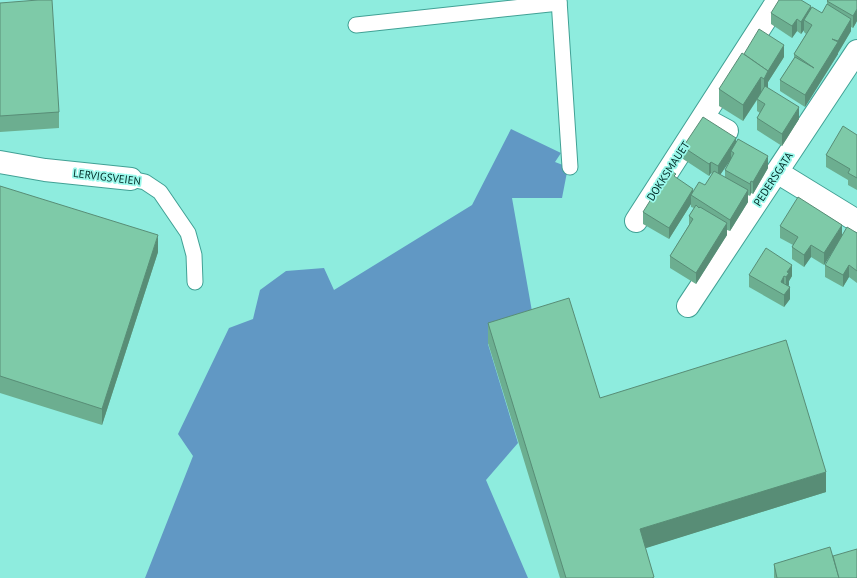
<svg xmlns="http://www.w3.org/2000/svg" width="857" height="578" font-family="'PT Sans',sans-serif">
	<rect width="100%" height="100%" fill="#8eecde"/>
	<path fill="#6198c4" d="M511,129L561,153L555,162L568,167L562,198H512L533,317L488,344L518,443L486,480L528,578H145L193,456L178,434L229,328L253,319L260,290L286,271L324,268L334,290L472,205Z"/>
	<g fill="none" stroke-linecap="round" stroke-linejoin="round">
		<defs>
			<g id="service">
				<path d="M559,0L570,167"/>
				<path d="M356,25L559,3"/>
				<path d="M131,179L145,182L160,192L188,233L194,255L195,282"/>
			</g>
			<g id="minor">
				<path d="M703,118L727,131"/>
				<path d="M0,162L45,170L131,179"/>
				<path d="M777,172L857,221"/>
				<path d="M636,221L778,0"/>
				<path d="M688,306L857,51"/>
			</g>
		</defs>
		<use href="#service" stroke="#41a195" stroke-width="17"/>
		<use href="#minor" stroke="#41a195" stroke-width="24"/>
		<use href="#service" stroke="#fff" stroke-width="15"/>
		<use href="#minor" stroke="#fff" stroke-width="22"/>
	</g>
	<g fill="#6cae90" fill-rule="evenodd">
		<path d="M857,0V21L853,28L851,27V31L838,53V54L805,107L780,91V80L794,58V54L806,34L804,32V30L801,34L797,31L792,38L771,24V13L811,9L822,13L827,5V1Z"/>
		<path d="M0,3L59,112V128L0,132Z"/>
		<path d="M784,57L768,82V88L799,119L782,146L757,130V118L760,113L757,111V99L759,97L743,121L719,106V89Z"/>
		<path d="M857,135V190L848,185V180L826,167V155Z"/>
		<path d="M736,142L768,168L753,194L751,193L750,196L748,195V202L730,231L727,230V235L696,284L670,268V256L689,225V216L694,208L691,207V204L669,239L643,224V212L676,178L693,192L705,185L712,174L711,173L709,176L683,159V147ZM731,159L725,170V177L720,175Z"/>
		<path d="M0,186L158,252L102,425L0,393Z"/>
		<path d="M780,226L842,235L857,233V283L849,277L843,287L825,277V265L836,246L824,265L811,257L804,267L792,259V247L793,245L780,238Z"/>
		<path d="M749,275L792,276L789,281V285L788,286L790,299L784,307L749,287Z"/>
		<path d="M488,323L600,398L826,492L645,548L654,578H560L488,343Z"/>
		<path d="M833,556L857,578H774V564Z"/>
	</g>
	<g fill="#588d76">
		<path d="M811,6V18L804,20V30L801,34V22Z"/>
		<path d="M857,9V21L853,28V16Z"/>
		<path d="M797,19V31L792,38V26Z"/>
		<path d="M851,19V31L838,53V41Z"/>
		<path d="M838,42V54L805,107V95Z"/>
		<path d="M784,45V57L768,82V88L764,95V79L766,73Z"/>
		<path d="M761,77V93L743,121V105Z"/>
		<path d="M799,107V119L782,146V134Z"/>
		<path d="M736,138V150L731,151V159L718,178V166Z"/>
		<path d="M768,156V168L753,194V182Z"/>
		<path d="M711,162V173L709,176V164Z"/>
		<path d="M751,181V193L750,196V184Z"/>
		<path d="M693,189V196L691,195V204L669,239V228Z"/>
		<path d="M748,190V202L730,231V220Z"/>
		<path d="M727,223V235L696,284V273Z"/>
		<path d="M842,225V237L824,265V253Z"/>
		<path d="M158,235V252L102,425V409Z"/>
		<path d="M811,245V257L804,267V255Z"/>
		<path d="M792,265V276L789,281V285L786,289V277L787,272Z"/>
		<path d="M849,265V277L843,287V275Z"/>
		<path d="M784,276V288L781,282Z"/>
		<path d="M790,287V299L784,307V295Z"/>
		<path d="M826,472V492L640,550V529Z"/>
	</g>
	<g fill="#7ecaa8" stroke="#588d76">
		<path d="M38,0H52L59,112L0,116V3Z"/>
		<path d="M779,0H801L811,6L801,22L797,19L792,26L771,13Z"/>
		<path d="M828,0H857V9L853,16L827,1Z"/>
		<path d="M827,4L851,19L838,41L832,39L838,42L805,95L780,80L795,57L814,68L794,54L812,25L804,20L812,7L822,13Z"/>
		<path d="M759,29L784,45L768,71L744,54Z"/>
		<path d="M742,53L768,71L764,79L761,77L743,105L719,89Z"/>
		<path d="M765,86L799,107L782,134L757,118L765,104L757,99Z"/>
		<path d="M703,117L736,138L718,166L711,162L709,164L683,147Z"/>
		<path d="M843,126L857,135V178L848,173L850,169L826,155Z"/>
		<path d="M738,139L768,156L753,182L751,181L750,184L725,170L734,153L731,151Z"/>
		<path d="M671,171L676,174L674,176L693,189L669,228L643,212L668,172L670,174Z"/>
		<path d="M714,171L748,190L730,220L691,195L699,182L705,185Z"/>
		<path d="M0,186L158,235L102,409L0,376Z"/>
		<path d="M798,197L842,225L824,253L811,245L804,255L792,247L798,237L780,226Z"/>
		<path d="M696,205L699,208L700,207L727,223L696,273L670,256L693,219L689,216Z"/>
		<path d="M847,227L857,233V271L849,265L843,275L825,265Z"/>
		<path d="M766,248L792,265L787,272L789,273L786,277L784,276L781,282L790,287L784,295L749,275Z"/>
		<path d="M569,298L600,398L786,340L826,472L640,529L654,577L652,578H566L488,323Z"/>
		<path d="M830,547L839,578H777L774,564Z"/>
		<path d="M857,549V578H839L833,556Z"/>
	</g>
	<g text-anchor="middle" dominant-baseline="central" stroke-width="3.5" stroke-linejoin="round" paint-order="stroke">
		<g font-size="11" fill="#002b26" stroke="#9cf9ec">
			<text transform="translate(668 171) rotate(-57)">DOKKSMAUET</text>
			<text transform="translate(107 177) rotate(7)">LERVIGSVEIEN</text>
			<text transform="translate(773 179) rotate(-57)">PEDERSGATA</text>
		</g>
	</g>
</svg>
